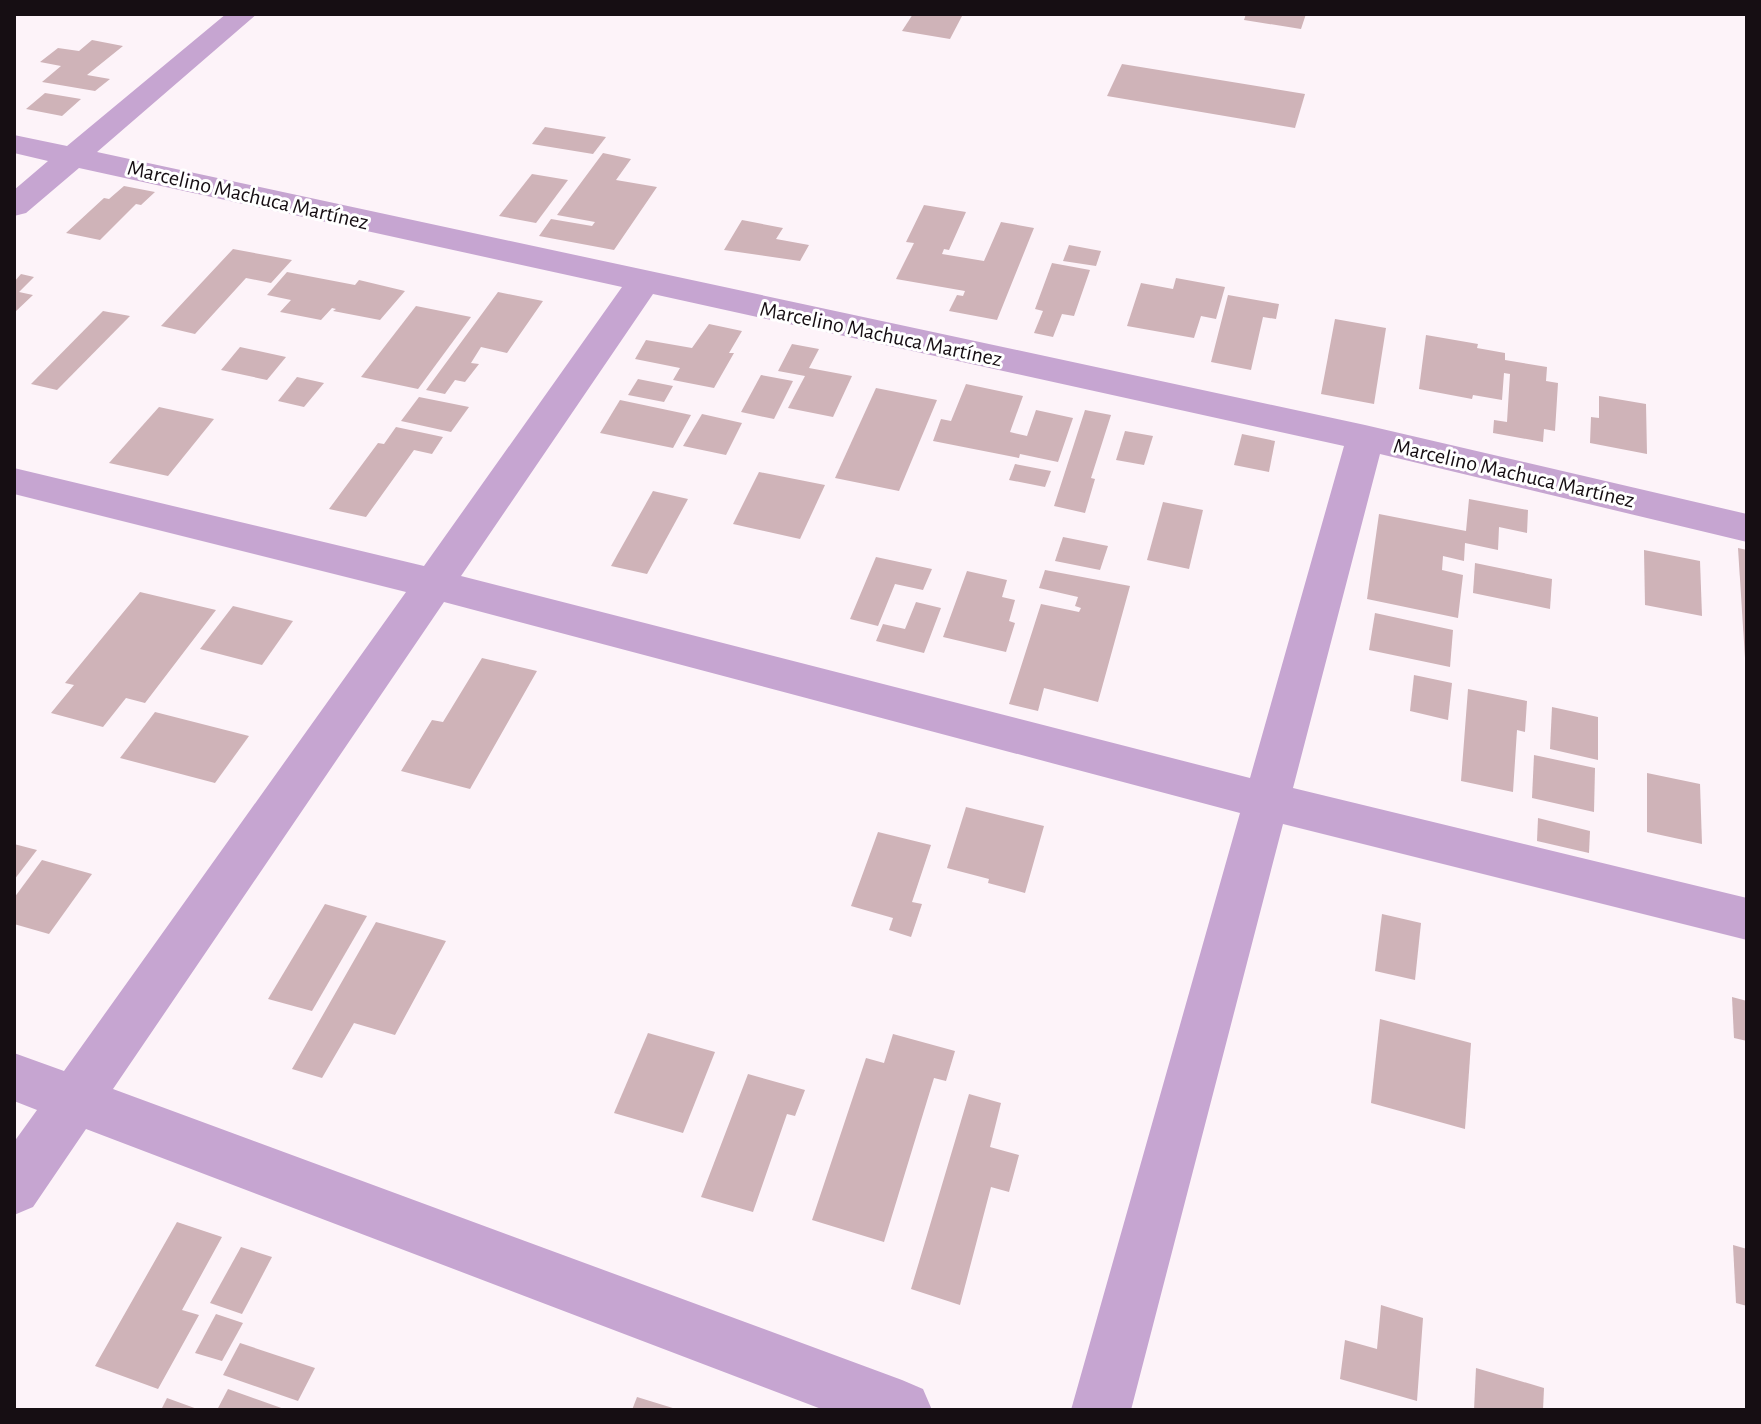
<svg xmlns="http://www.w3.org/2000/svg" width="1761" height="1424" font-family="'Alegreya Sans',sans-serif">
	<rect width="100%" height="100%" fill="#fdf3f9"/>
	<g fill="#cfb3b8">
		<path d="M913,14H948L962,16L950,39L902,31Z"/>
		<path d="M1246,14H1306L1301,29L1244,20Z"/>
		<path d="M92,40L123,46L87,75L110,79L95,91L42,82L61,66L40,62L58,48L79,51Z"/>
		<path d="M1122,64L1305,94L1295,128L1107,96Z"/>
		<path d="M45,93L81,99L62,116L26,109Z"/>
		<path d="M545,127L606,137L593,154L532,144Z"/>
		<path d="M603,153L631,159L616,180L657,187L614,250L539,236L551,219L592,226L595,222L557,215Z"/>
		<path d="M532,174L568,180L536,223L499,216Z"/>
		<path d="M124,186L155,192L141,205L136,204L100,240L66,233L104,198L109,199Z"/>
		<path d="M924,205L966,212L949,250L944,249L942,254L984,261L1001,222L1034,228L997,320L949,311L957,295L963,296L965,291L896,279L914,243L906,242Z"/>
		<path d="M742,220L783,228L776,239L809,245L800,261L724,250Z"/>
		<path d="M1069,245L1101,251L1096,266L1063,261Z"/>
		<path d="M233,249L292,260L271,283L246,278L195,334L161,326Z"/>
		<path d="M1052,263L1090,270L1074,316L1062,314L1053,337L1034,333L1043,311L1035,309Z"/>
		<path d="M287,272L355,285L359,280L405,291L380,320L333,311L336,309L332,308L321,320L280,312L291,300L267,295Z"/>
		<path d="M21,274L34,277L19,292L33,295L14,313V282Z"/>
		<path d="M1176,278L1225,287L1216,319L1201,316L1194,338L1127,326L1141,283L1173,289Z"/>
		<path d="M498,292L543,301L507,353L481,347L471,363L479,364L465,382L455,380L445,394L426,390Z"/>
		<path d="M1228,295L1279,304L1276,319L1263,317L1251,370L1211,362Z"/>
		<path d="M416,306L471,317L418,389L361,377Z"/>
		<path d="M103,311L130,316L57,390L31,384Z"/>
		<path d="M1335,319L1386,328L1374,404L1321,394Z"/>
		<path d="M709,324L742,331L729,353H734L714,388L673,380L680,368L635,359L646,340L692,348Z"/>
		<path d="M1426,335L1478,344L1477,348L1505,353V360L1547,367L1546,381L1558,383L1555,431L1544,429L1543,442L1493,433L1494,420L1507,422L1510,374L1504,373L1502,400L1473,395L1472,399L1419,389Z"/>
		<path d="M792,344L819,349L809,368L852,376L833,417L788,408L805,376L778,371Z"/>
		<path d="M240,347L286,357L267,380L221,370Z"/>
		<path d="M761,375L793,381L774,419L741,412Z"/>
		<path d="M297,377L324,383L304,407L278,401Z"/>
		<path d="M638,379L673,386L664,402L628,395Z"/>
		<path d="M966,384L1023,396L1010,432L1027,436L1036,410L1073,418L1058,462L1020,454L1019,458L933,441L941,419L951,421Z"/>
		<path d="M876,388L937,400L899,491L835,478Z"/>
		<path d="M1599,396L1646,404L1647,454L1590,443L1591,417L1599,418Z"/>
		<path d="M419,397L469,407L451,432L401,421Z"/>
		<path d="M620,400L691,415L673,448L600,433Z"/>
		<path d="M159,407L214,419L168,476L109,463Z"/>
		<path d="M1085,410L1111,415L1091,478L1095,479L1085,513L1054,506Z"/>
		<path d="M702,414L742,423L726,455L683,446Z"/>
		<path d="M396,427L443,437L432,454L414,450L366,517L329,509L378,443L384,444Z"/>
		<path d="M1125,431L1153,436L1144,465L1116,460Z"/>
		<path d="M1242,434L1275,441L1269,472L1234,465Z"/>
		<path d="M1015,464L1051,471L1045,487L1009,480Z"/>
		<path d="M759,472L825,485L800,539L733,524Z"/>
		<path d="M653,491L688,499L647,574L611,566Z"/>
		<path d="M1469,499L1528,510L1527,533L1499,527L1498,550L1465,543L1464,561L1443,556L1442,570L1463,575L1458,618L1367,599L1379,514L1466,531Z"/>
		<path d="M1163,502L1203,510L1189,569L1147,560Z"/>
		<path d="M1063,537L1108,546L1100,570L1055,561Z"/>
		<path d="M1738,548L1747,550V658H1745Z"/>
		<path d="M1644,550L1700,561L1702,616L1645,605Z"/>
		<path d="M876,557L932,569L923,590L895,584L878,626L850,619Z"/>
		<path d="M1475,563L1552,579L1550,609L1473,593Z"/>
		<path d="M1045,570L1130,586L1098,702L1044,688L1038,711L1009,704L1041,604L1079,612L1081,608L1075,606L1078,597L1039,588Z"/>
		<path d="M967,571L1007,580L1002,597L1015,600L1009,621L1015,623L1006,652L943,637Z"/>
		<path d="M140,592L216,610L145,703L126,698L103,727L51,713L74,685L65,683Z"/>
		<path d="M916,602L941,608L924,653L876,641L883,624L905,629Z"/>
		<path d="M233,606L293,621L262,665L200,649Z"/>
		<path d="M1375,613L1453,630L1450,667L1369,650Z"/>
		<path d="M482,658L537,671L470,789L401,771L432,720L443,722Z"/>
		<path d="M1414,675L1452,683L1448,720L1410,711Z"/>
		<path d="M1468,689L1527,701L1525,732L1517,730L1513,792L1461,781Z"/>
		<path d="M1552,707L1598,717V760L1550,749Z"/>
		<path d="M155,712L249,736L215,783L120,758Z"/>
		<path d="M1534,755L1595,768L1594,812L1532,798Z"/>
		<path d="M1647,773L1700,784L1702,844L1647,832Z"/>
		<path d="M966,807L1044,826L1025,893L988,883L989,879L947,868Z"/>
		<path d="M1538,818L1590,831L1589,853L1537,841Z"/>
		<path d="M878,832L931,845L912,902L922,904L911,937L889,930L893,918L851,906Z"/>
		<path d="M14,844L37,850L14,880Z"/>
		<path d="M42,860L92,874L49,934L14,924V898Z"/>
		<path d="M325,904L367,916L312,1011L268,999Z"/>
		<path d="M1382,914L1421,923L1415,980L1375,971Z"/>
		<path d="M376,922L446,941L395,1035L354,1023L322,1078L292,1069Z"/>
		<path d="M1732,997L1747,1001V1041L1734,1038Z"/>
		<path d="M1380,1019L1471,1043L1465,1129L1371,1103Z"/>
		<path d="M648,1033L715,1052L683,1133L614,1113Z"/>
		<path d="M893,1034L955,1051L946,1081L934,1078L884,1242L812,1220L866,1058L884,1063Z"/>
		<path d="M748,1074L805,1090L795,1116L787,1114L753,1212L701,1197Z"/>
		<path d="M969,1094L1001,1103L990,1147L1019,1155L1009,1192L991,1187L960,1305L911,1289Z"/>
		<path d="M177,1222L222,1237L182,1310L199,1315L158,1389L95,1366Z"/>
		<path d="M1733,1245L1747,1249V1306L1736,1303Z"/>
		<path d="M241,1247L272,1257L242,1314L210,1303Z"/>
		<path d="M1381,1305L1423,1318L1417,1401L1340,1379L1345,1340L1377,1349Z"/>
		<path d="M216,1314L243,1323L222,1361L195,1353Z"/>
		<path d="M240,1343L315,1368L298,1401L223,1375Z"/>
		<path d="M1476,1368L1544,1388L1543,1410H1474Z"/>
		<path d="M228,1389L287,1410H217Z"/>
		<path d="M637,1397L676,1409L675,1410H632Z"/>
		<path d="M167,1398L200,1410H161Z"/>
	</g>
	<g fill="none" stroke-linecap="round" stroke-linejoin="round">
		<path fill="#c6a5d1" fill-rule="evenodd" d="M226,14H257L97,152L1365,425L1747,514V542L1380,454L1293,788L1747,898V940L1283,824L1131,1410H1071L1240,813L444,602L113,1089L902,1380L923,1389L932,1410H824L86,1129L33,1207L14,1215V1142L37,1110L14,1101V1053L64,1071L406,592L14,494V468L424,566L622,287L79,168L26,213L14,216V190L48,161L14,153V135L67,146ZM653,294L1344,446L1250,778L461,576Z"/>
	</g>
	<g text-anchor="middle" dominant-baseline="central" stroke-width="6" stroke-linejoin="round" paint-order="stroke">
		<g font-size="22" fill="#160e13" stroke="#fff">
			<text transform="translate(248 195) rotate(13)">Marcelino Machuca Martínez</text>
			<text transform="translate(881 334) rotate(12)">Marcelino Machuca Martínez</text>
			<text transform="translate(1514 473) rotate(13)">Marcelino Machuca Martínez</text>
		</g>
	</g>
	<rect width="1761" height="1424" fill="none" stroke="#160e13" stroke-width="32"/>
</svg>
